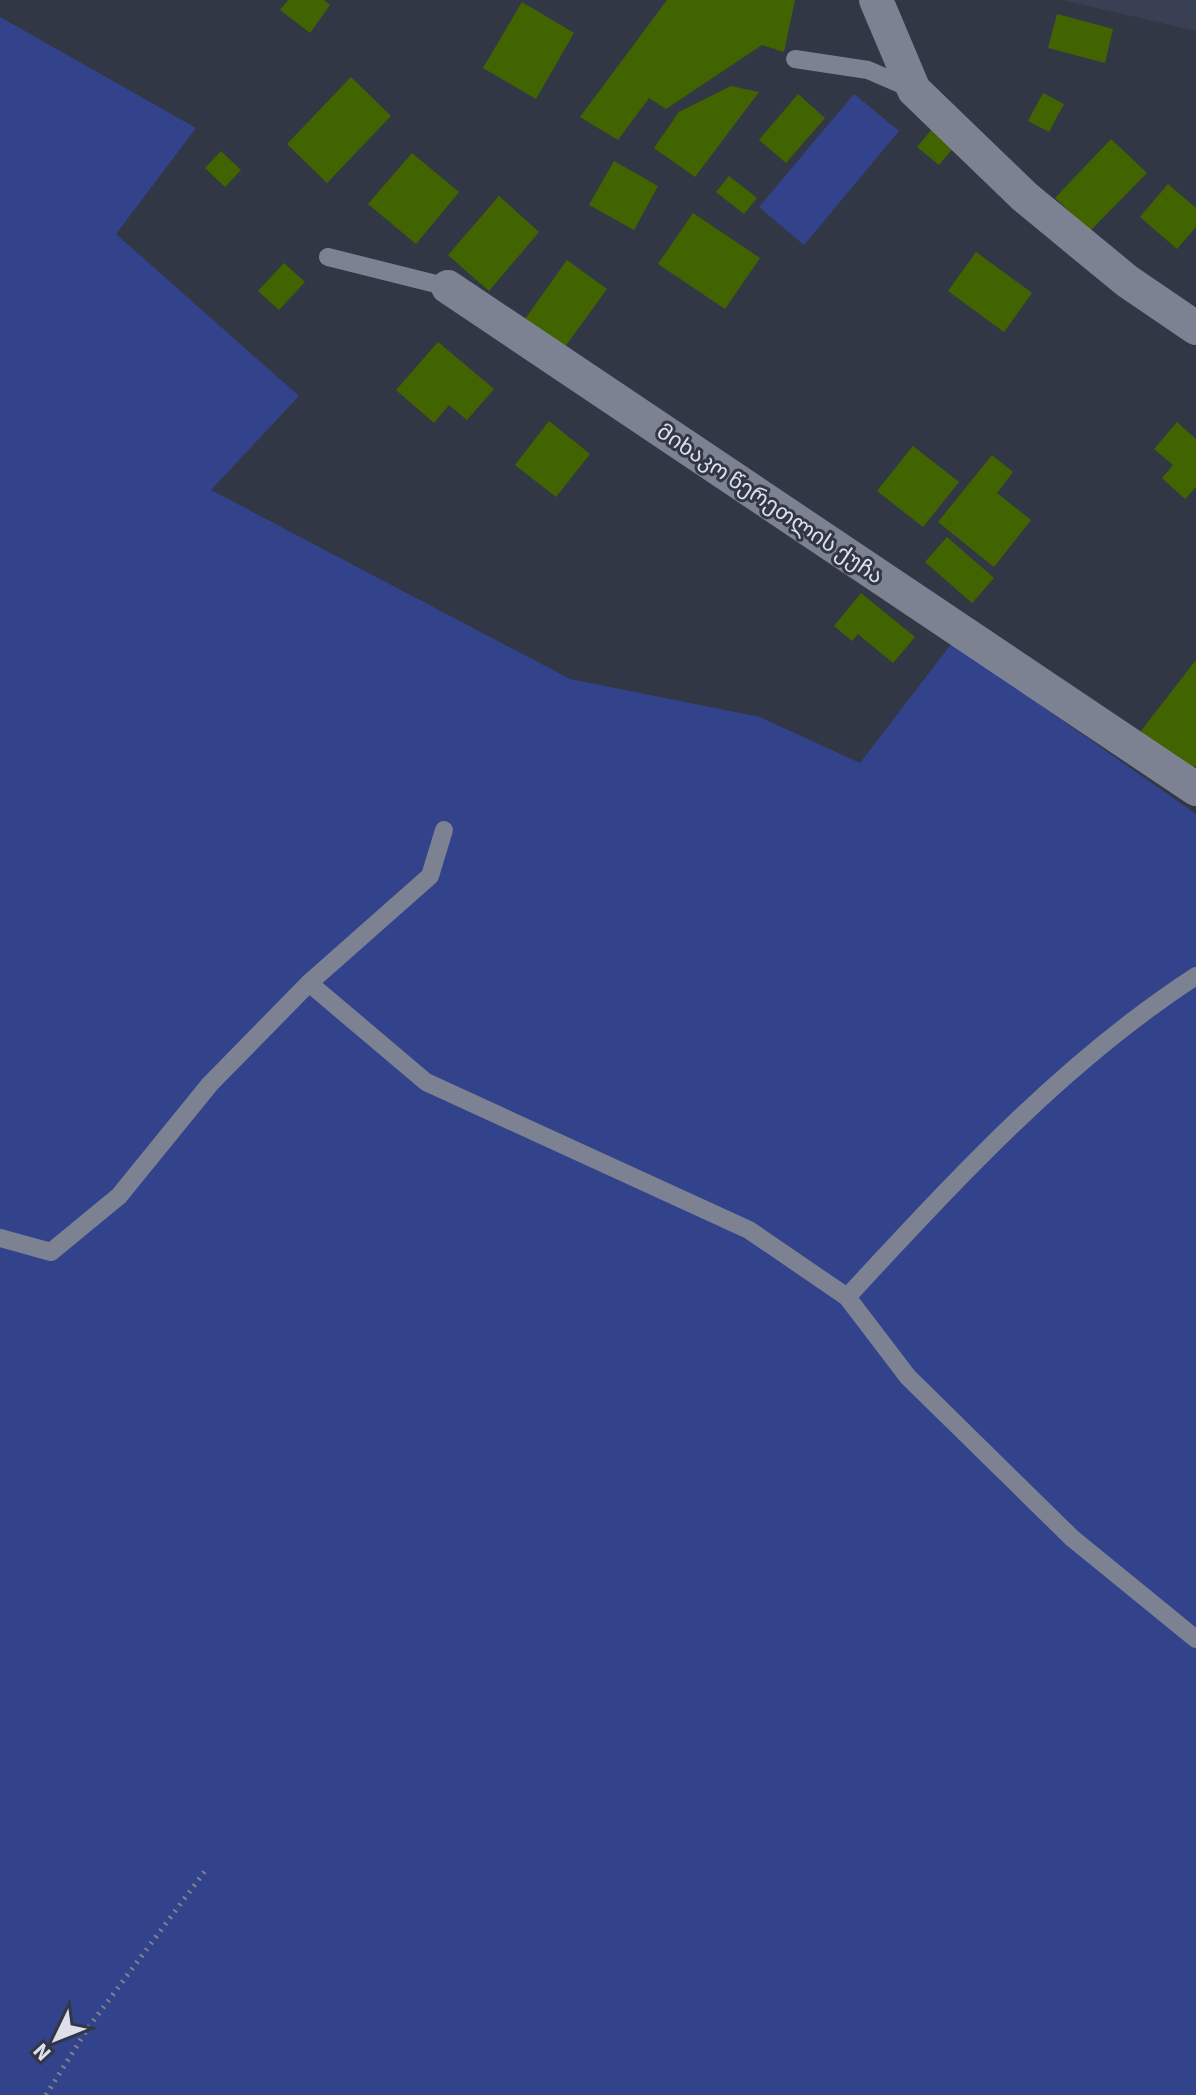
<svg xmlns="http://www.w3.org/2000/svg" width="1196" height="2095" font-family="'Source Sans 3','Noto Sans Georgian',sans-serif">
	<rect width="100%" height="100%" fill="#323745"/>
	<path fill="#394054" d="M1062,0H1196V31Z"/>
	<g fill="#33438b">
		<path d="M0,17L196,128L116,234L299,396L211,490L570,679L760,717L860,763L952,643L1196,814V2095H0Z"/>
		<path d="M854,94L899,131L804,245L759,207Z"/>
	</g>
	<g fill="#426400">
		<path d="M288,0H324L330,5L310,33L280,10Z"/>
		<path d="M667,0H795L784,52L762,45L666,109L649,98L618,140L580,117Z"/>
		<path d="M522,2L574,33L536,99L483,68Z"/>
		<path d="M1057,14L1113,29L1105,63L1048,48Z"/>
		<path d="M351,77L391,116L327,183L287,144Z"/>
		<path d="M731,86L759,92L695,177L654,148L679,112Z"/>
		<path d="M1043,93L1064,104L1049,132L1028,121Z"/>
		<path d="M798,94L825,118L786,163L759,140Z"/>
		<path d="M932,129L954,147L939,165L917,147Z"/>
		<path d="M1111,139L1147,173L1090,231L1055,198Z"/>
		<path d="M221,151L241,170L225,187L205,168Z"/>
		<path d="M412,153L459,192L416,244L368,204Z"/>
		<path d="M614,161L658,186L634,230L589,205Z"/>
		<path d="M729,176L757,198L744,214L716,192Z"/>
		<path d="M1168,184L1196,208V227L1177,249L1140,217Z"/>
		<path d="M499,196L539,232L489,291L448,255Z"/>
		<path d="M693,213L760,258L725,309L658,264Z"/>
		<path d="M976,252L1032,293L1004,332L948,291Z"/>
		<path d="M567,260L607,289L564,348L525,319Z"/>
		<path d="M284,263L305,282L279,310L258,291Z"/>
		<path d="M438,342L494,389L467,420L449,405L434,423L396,390Z"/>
		<path d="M549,421L590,454L556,497L515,465Z"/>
		<path d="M1177,422L1196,439V487L1185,499L1162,478L1173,465L1154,449Z"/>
		<path d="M913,446L959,482L923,527L877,491Z"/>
		<path d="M992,455L1013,472L997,493L1031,520L994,567L938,522Z"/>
		<path d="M947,537L994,578L972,603L925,562Z"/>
		<path d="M861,593L915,637L893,663L858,634L852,641L834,626Z"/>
		<path d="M1196,660V765L1188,775L1137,736Z"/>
	</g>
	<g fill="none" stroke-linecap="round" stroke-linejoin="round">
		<path stroke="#7d818d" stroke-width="5" stroke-dasharray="2 6" stroke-linecap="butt" d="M46,2095L88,2028L205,1871"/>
		<g stroke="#7c8292" stroke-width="18">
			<path d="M795,59L868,70L912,89"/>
			<path d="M328,257L448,287"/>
			<path d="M309,983L430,876L444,830"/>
			<path d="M0,1238L51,1252L119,1196L210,1084L309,983L426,1082L749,1230L847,1297L908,1377L1072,1538L1196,1639"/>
			<path d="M847,1297C955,1181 1062,1063 1196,976"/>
		</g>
		<g stroke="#7c8292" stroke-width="34">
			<path d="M876,0L914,90L1025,197L1127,281L1196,328"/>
			<path d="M448,287L1196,789"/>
		</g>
	</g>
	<g text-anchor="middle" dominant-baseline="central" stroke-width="6" stroke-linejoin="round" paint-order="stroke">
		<g font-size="22" fill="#dde0ea" stroke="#323745">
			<text transform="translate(770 504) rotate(34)">მიხაკო წერეთლის ქუჩა</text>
		</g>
	</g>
	<g transform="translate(56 2039) rotate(227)" stroke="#323745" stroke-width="6" paint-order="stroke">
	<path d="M0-6L14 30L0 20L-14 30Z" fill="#dde0ea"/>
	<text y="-12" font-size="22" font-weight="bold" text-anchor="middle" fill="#dde0ea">N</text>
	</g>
</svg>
